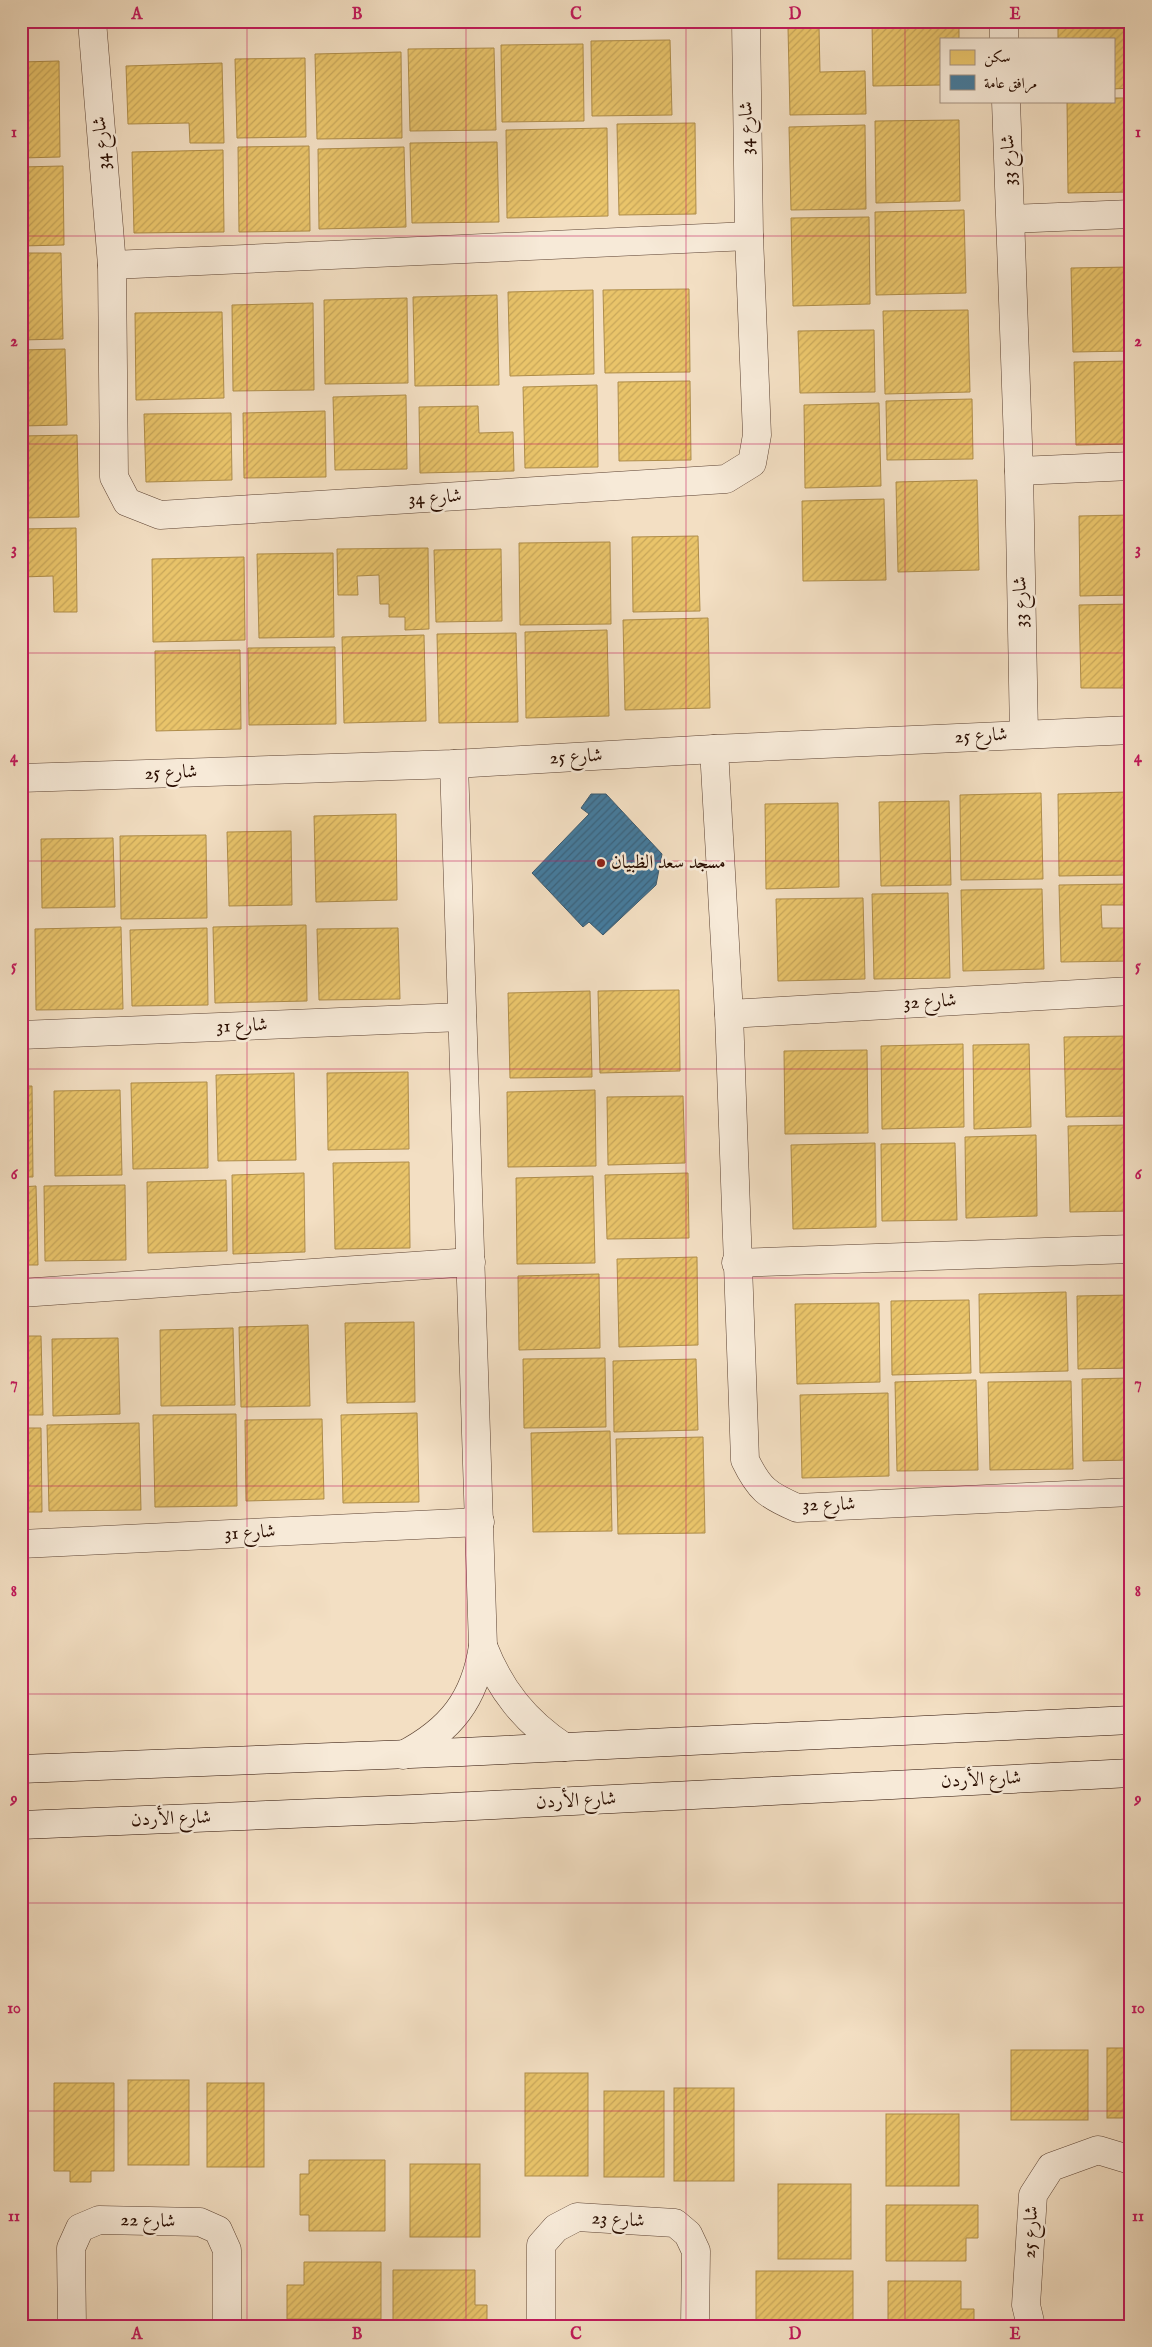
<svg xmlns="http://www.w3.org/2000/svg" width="1152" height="2347" font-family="'IM FELL English',Amiri,serif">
	<defs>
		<pattern id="homes-hatch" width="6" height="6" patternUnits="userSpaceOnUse" patternTransform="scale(1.25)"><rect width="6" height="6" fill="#e9c46a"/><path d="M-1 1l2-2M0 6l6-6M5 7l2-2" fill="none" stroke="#c8a75a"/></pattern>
		<pattern id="public-hatch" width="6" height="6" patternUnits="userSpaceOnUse" patternTransform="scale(1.25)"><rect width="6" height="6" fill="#457b9d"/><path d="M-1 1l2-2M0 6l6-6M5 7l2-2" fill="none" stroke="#3a637e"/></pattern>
	</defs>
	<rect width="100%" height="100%" fill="#f3dfc3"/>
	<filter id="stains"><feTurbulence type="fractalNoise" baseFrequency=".004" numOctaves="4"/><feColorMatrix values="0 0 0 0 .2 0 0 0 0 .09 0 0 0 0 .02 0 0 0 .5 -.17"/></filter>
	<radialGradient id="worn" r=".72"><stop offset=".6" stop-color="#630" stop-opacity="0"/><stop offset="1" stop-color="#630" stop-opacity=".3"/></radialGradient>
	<g fill="url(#homes-hatch)" stroke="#af8d4a">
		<path d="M872,21H959V39H941V85L873,86Z"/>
		<path d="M1058,21H1131V88L1113,89V39H1058Z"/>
		<path d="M819,27L820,72L865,71L866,114L790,115L788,28Z"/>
		<path d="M670,40L672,115L592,116L591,41Z"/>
		<path d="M583,44L584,121L502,122L501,45Z"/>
		<path d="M494,48L496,130L410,131L408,49Z"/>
		<path d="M401,52L402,138L317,139L315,54Z"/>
		<path d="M305,58L306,137L237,138L235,59Z"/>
		<path d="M59,61L60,157L21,158V62Z"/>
		<path d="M222,63L224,143H190L189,123L128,124L126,66Z"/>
		<path d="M1113,98H1131V192L1068,193L1067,101H1113Z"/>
		<path d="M959,120L960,201L876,203L875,121Z"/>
		<path d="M695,123L696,214L619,215L617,124Z"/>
		<path d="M865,125L866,209L791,210L789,127Z"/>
		<path d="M607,128L608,216L507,218L506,130Z"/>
		<path d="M497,142L499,222L412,223L410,143Z"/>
		<path d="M309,146L310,231L239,232L238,147Z"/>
		<path d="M404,147L406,227L319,229L318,149Z"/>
		<path d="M223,150L224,232L134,233L132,152Z"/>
		<path d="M63,166L64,245L21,246V167Z"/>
		<path d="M964,210L966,293L876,295L875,212Z"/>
		<path d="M869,217L870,304L793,306L791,218Z"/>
		<path d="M21,253H61L63,339L21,340Z"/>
		<path d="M1131,267V351L1073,352L1071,268Z"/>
		<path d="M689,289L690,372L605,373L603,290Z"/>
		<path d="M593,290L594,374L510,376L508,292Z"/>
		<path d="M497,295L499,385L415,386L413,297Z"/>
		<path d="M407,298L408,383L325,384L324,300Z"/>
		<path d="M313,303L314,390L233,391L232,305Z"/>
		<path d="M968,310L970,392L885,394L883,311Z"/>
		<path d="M222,312L224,398L136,400L135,313Z"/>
		<path d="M874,330L875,392L800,393L798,331Z"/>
		<path d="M65,349L67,425L21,426V350Z"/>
		<path d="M1131,361V444L1076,445L1074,362Z"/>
		<path d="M690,381L691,460L619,461L618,382Z"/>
		<path d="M597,385L598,467L525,468L523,387Z"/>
		<path d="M406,395L407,469L335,470L333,397Z"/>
		<path d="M972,399L973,459L887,460L886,401Z"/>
		<path d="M879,403L881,486L805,488L804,405Z"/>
		<path d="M478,406L479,433L513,432L514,471L420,473L419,407Z"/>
		<path d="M325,411L326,477L244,478L243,413Z"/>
		<path d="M231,413L232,480L146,482L144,414Z"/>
		<path d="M77,435L79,517L21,518V436Z"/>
		<path d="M977,480L979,570L898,572L896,482Z"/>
		<path d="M884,499L886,580L803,581L802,501Z"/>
		<path d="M1131,515V595L1080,596L1079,516Z"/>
		<path d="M76,528L77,612H54L53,576L21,577V529Z"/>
		<path d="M698,536L700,611L633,612L632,537Z"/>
		<path d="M610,542L611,624L520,625L519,543Z"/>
		<path d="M428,548L429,629L405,630V617H389V604H380L379,575L357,576L358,595H338L337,549Z"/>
		<path d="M501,549L502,621L436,622L434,550Z"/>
		<path d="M333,553L334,637L259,638L257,554Z"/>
		<path d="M244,557L245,640L153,642L152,559Z"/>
		<path d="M1131,604V688H1081L1079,605Z"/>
		<path d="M708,618L710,708L625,710L623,620Z"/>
		<path d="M607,630L609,716L526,718L525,632Z"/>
		<path d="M516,633L518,722L439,723L437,634Z"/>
		<path d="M424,635L426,721L344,723L342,637Z"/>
		<path d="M335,647L336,724L249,725L248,648Z"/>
		<path d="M240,650L241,729L156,731L155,651Z"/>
		<path d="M1127,792L1129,875L1059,876L1058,794Z"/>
		<path d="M1041,793L1043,879L961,880L960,795Z"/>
		<path d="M949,801L951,885L881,886L879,802Z"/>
		<path d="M838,803L839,887L766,889L765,804Z"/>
		<path d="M396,814L397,900L316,902L314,816Z"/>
		<path d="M291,831L292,905L229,906L227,832Z"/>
		<path d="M206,835L207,918L121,919L120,836Z"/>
		<path d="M113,838L115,907L42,908L41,839Z"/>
		<path d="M21,839H25L26,921L21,922Z"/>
		<path d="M1130,884V905H1101L1102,928H1131V961L1061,962L1059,885Z"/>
		<path d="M1042,889L1044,969L963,971L961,890Z"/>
		<path d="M948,893L950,978L874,979L872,894Z"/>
		<path d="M863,898L865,979L778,981L776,899Z"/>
		<path d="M306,925L307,1001L215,1003L213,927Z"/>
		<path d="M121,927L123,1009L36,1010L35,929Z"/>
		<path d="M207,928L208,1005L132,1006L130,930Z"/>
		<path d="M398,928L400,999L319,1000L317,929Z"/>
		<path d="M21,929H25L27,1015H21Z"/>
		<path d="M679,990L680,1071L600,1073L598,991Z"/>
		<path d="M590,991L592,1077L510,1078L508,993Z"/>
		<path d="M1131,1036V1116L1066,1117L1064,1037Z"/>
		<path d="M963,1044L964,1127L882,1129L881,1046Z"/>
		<path d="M1029,1044L1031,1127L974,1129L973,1045Z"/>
		<path d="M867,1050L868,1133L785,1134L784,1051Z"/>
		<path d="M408,1072L409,1149L328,1150L327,1073Z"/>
		<path d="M294,1073L296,1160L218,1161L216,1075Z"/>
		<path d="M207,1082L208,1168L133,1169L131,1083Z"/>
		<path d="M21,1086H32L33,1177H21Z"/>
		<path d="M120,1090L122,1175L55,1176L54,1091Z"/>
		<path d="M595,1090L596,1166L508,1167L507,1092Z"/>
		<path d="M683,1096L685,1163L608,1165L607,1097Z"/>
		<path d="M1131,1125V1211L1070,1212L1068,1126Z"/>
		<path d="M1036,1135L1037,1216L966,1218L965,1137Z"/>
		<path d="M875,1143L876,1227L793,1229L791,1145Z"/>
		<path d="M955,1143L957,1220L882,1221L881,1144Z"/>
		<path d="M409,1162L410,1248L335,1249L333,1163Z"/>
		<path d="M304,1173L305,1252L233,1254L232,1175Z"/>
		<path d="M688,1173L689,1238L607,1239L605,1175Z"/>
		<path d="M593,1176L595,1263L517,1264L516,1178Z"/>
		<path d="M226,1180L227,1251L148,1253L147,1182Z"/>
		<path d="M125,1185L126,1260L45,1261L44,1186Z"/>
		<path d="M36,1186L38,1265H21V1187Z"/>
		<path d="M697,1257L698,1345L619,1347L617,1259Z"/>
		<path d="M599,1274L600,1348L519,1350L518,1276Z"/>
		<path d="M1066,1292L1068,1371L980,1373L979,1294Z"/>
		<path d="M1131,1295V1368L1078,1369L1077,1296Z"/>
		<path d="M969,1300L971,1373L892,1375L891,1301Z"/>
		<path d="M879,1303L880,1382L797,1384L795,1304Z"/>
		<path d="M414,1322L415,1402L347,1403L345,1323Z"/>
		<path d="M308,1325L310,1406L241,1407L239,1327Z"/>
		<path d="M233,1328L235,1405L161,1406L160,1330Z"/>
		<path d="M21,1336H41L43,1415H21Z"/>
		<path d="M118,1338L120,1414L53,1416L52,1339Z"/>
		<path d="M605,1358L606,1427L524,1428L523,1359Z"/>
		<path d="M696,1359L698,1430L614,1432L613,1361Z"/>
		<path d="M1131,1378V1460L1083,1461L1082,1379Z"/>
		<path d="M976,1380L978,1470L897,1471L895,1382Z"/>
		<path d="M1071,1381L1073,1469L990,1470L988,1382Z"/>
		<path d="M888,1393L889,1476L802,1478L800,1395Z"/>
		<path d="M417,1413L419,1502L343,1503L341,1415Z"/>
		<path d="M236,1414L237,1506L155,1507L153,1415Z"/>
		<path d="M322,1419L324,1499L246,1501L245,1420Z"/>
		<path d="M139,1423L141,1510L49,1511L47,1425Z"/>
		<path d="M21,1428H41L42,1512H21Z"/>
		<path d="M610,1431L612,1531L533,1532L531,1433Z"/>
		<path d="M703,1437L705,1533L618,1534L616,1439Z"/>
		<rect x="1107" y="2048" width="24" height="70"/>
		<rect x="1011" y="2050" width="77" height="70"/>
		<rect x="525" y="2073" width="63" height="103"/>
		<rect x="128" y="2080" width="61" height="85"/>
		<path d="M54,2083H114V2171H91V2182H70V2171H54Z"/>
		<rect x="207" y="2083" width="57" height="84"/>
		<rect x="674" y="2088" width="60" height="93"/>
		<rect x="604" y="2091" width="60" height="86"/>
		<rect x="886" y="2114" width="73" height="72"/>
		<path d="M309,2160H385V2231H309V2215H300V2174H309Z"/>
		<rect x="410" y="2164" width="70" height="73"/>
		<rect x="778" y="2184" width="73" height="75"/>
		<path d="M886,2205H978V2238H966V2261H886Z"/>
		<rect x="21" y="2254" width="1" height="65"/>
		<path d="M304,2262H381V2319H287V2285H304Z"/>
		<path d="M393,2270H475V2305H487V2326H393Z"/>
		<rect x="756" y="2271" width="97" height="54"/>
		<path d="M888,2281H961V2309H974V2326H888Z"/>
	</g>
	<path fill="url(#public-hatch)" stroke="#3d5a6e" d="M591,794H606L662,854L656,885L603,935L589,922L583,927L532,873L589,814L581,808Z"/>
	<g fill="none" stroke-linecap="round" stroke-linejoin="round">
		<defs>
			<g id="minor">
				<path d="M92,21L112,265L114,477L127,502L160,515L726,479L752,463L757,435L749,236L746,21"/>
				<path d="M1004,21V39"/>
				<path d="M1006,101L1019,471L1024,734"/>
				<path d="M1011,219L1131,214"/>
				<path d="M112,265L749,236"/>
				<path d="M1019,471L1131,466"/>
				<path d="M714,749L729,1014L745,1460C759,1489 767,1495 797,1508L1131,1492"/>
				<path d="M729,1014L1131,991"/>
				<path d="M21,1035L462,1017"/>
				<path d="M736,1263L1131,1249"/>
				<path d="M21,1293L471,1262"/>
				<path d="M21,1544L480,1522"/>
				<path d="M483,1646C500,1690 525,1721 564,1747"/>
				<path d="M403,1755C451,1730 475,1699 483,1646L454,764"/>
				<path d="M72,2326L71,2248L80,2228L99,2220L200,2222L218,2230L227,2250V2326"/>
				<path d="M541,2326V2245L556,2228L577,2217L675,2223L688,2234L696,2251L695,2326"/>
				<path d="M1031,2326L1026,2305L1033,2195L1051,2167L1098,2150L1131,2160"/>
			</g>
			<path id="tertiary" d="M21,778L454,764L714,749L1131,730"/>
			<g id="secondary">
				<path d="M21,1769L462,1752L1131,1720"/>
				<path d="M21,1825L413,1809L1131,1773"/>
			</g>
		</defs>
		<use href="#minor" stroke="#5c4232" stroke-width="29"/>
		<use href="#tertiary" stroke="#5c4232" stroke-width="29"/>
		<use href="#secondary" stroke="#290d01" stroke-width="29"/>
		<use href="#minor" stroke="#f7ead8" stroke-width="28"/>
		<use href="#tertiary" stroke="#f7ead8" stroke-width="28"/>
		<use href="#secondary" stroke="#f7ead8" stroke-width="28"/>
	</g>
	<path fill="none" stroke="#c2185b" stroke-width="1" stroke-opacity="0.55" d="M247,21V2326M466,21V2326M686,21V2326M905,21V2326M21,236H1131M21,444H1131M21,653H1131M21,861H1131M21,1069H1131M21,1278H1131M21,1486H1131M21,1694H1131M21,1903H1131M21,2111H1131"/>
	<circle fill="#8f2418" stroke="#f7ead8" stroke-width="2" cx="601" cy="863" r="5"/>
	<g text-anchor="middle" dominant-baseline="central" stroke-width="5" stroke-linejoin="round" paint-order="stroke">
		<g font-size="19" fill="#290d01" stroke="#f7ead8">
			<text transform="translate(747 128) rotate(-91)">شارع 34</text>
			<text transform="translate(102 143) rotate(-95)">شارع 34</text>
			<text transform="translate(1009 160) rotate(-92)">شارع 33</text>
			<text transform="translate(435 498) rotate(-4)">شارع 34</text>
			<text transform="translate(1021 602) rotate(-91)">شارع 33</text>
			<text transform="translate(981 736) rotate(-3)">شارع 25</text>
			<text transform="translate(576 757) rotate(-3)">شارع 25</text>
			<text transform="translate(171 773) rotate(-2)">شارع 25</text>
			<text transform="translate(930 1002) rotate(-3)">شارع 32</text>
			<text transform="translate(242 1026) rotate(-2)">شارع 31</text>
			<text transform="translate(829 1505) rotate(-1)">شارع 32</text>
			<text transform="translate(250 1533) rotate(-3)">شارع 31</text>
			<text transform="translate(981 1780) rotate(-3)">شارع الأردن</text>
			<text transform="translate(576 1801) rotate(-3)">شارع الأردن</text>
			<text transform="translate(171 1819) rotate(-2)">شارع الأردن</text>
			<text transform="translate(618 2220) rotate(4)">23 شارع</text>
			<text transform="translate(148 2221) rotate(2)">شارع 22</text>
			<text transform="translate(1031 2232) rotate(-87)">شارع 25</text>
		</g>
		<g font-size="19" fill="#290d01" stroke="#f7ead8" text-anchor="start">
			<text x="611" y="863">مسجد سعد الظبيان</text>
		</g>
	</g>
	<rect width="1152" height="2347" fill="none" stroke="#f3dfc3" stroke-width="55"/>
	<rect x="940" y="38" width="175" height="65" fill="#f7ead8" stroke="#a59282"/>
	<rect x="950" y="50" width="25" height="15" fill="#e9c46a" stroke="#a59282"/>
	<text x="984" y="62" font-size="15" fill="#290d01">سكن</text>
	<rect x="950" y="75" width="25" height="15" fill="#457b9d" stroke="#a59282"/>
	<text x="984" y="88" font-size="15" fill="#290d01">مرافق عامة</text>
	<rect x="28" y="28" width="1096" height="2292" fill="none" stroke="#c2185b" stroke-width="2"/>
	<g font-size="16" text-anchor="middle" font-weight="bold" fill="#c2185b">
		<text x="137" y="19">A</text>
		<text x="357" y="19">B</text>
		<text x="576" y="19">C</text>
		<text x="795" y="19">D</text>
		<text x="1015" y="19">E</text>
		<text x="14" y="137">1</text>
		<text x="1138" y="137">1</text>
		<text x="14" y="346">2</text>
		<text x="1138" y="346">2</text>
		<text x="14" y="554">3</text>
		<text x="1138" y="554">3</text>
		<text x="14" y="762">4</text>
		<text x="1138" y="762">4</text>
		<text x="14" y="971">5</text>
		<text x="1138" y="971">5</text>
		<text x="14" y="1179">6</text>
		<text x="1138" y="1179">6</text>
		<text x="14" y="1388">7</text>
		<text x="1138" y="1388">7</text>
		<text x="14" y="1596">8</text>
		<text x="1138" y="1596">8</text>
		<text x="14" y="1804">9</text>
		<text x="1138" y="1804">9</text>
		<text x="14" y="2013">10</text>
		<text x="1138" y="2013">10</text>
		<text x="14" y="2221">11</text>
		<text x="1138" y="2221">11</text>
		<text x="137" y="2339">A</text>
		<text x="357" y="2339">B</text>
		<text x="576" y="2339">C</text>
		<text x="795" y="2339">D</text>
		<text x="1015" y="2339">E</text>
	</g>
	<rect width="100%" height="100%" filter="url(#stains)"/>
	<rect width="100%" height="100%" fill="url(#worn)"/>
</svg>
